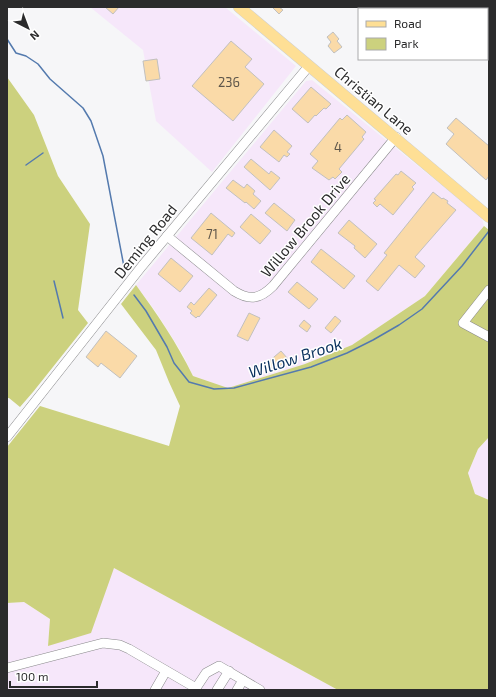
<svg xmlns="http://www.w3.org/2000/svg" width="496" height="697" font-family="'Exo 2',sans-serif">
	<rect width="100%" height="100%" fill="#f6f6f8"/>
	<g fill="#f6e7fa">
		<path d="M90,7H225L296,66L212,172L156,121L143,50Z"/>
		<path d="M312,80L482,218L484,226L425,296L352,345L305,364L228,388L193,376L182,353L156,312L136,285L306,81Z"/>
		<path d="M489,437V500L475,494L468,473L478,449Z"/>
		<path d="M114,568L338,690H7V603L24,602L50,619L48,645Z"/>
	</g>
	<g fill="#ccd17e">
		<path d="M7,77L34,115L58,176L90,224L78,310L88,323L33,392L20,407L9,398H7Z"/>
		<path d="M484,226L489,230V437L478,449L468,473L475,494L489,500V690H338L114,568L91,633L48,646L50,619L24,602L7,603V447L40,406L169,446L180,406L169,382L156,350L121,304L136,285C157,314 177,343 193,376L228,388L305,364L352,345L425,296Z"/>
	</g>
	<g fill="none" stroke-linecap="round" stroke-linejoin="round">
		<g stroke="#547aae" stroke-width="1.5">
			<path d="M7,39L16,53L26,56L38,64L50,79L83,108L91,121L103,156L125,272"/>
			<path d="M26,165L43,153"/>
			<path d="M54,281L63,318"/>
			<path d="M134,295L146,311L167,347L174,363L189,382L214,389L234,388L311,367L347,353L373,340L399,325L422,309L462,266L489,231"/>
		</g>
	</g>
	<g fill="#fadaa8" stroke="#c1c0bf">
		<path d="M105,7H119L113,14Z"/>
		<path d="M272,7H279L283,10L279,14Z"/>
		<path d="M333,32L339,39L337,41L342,47L334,53L328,46L331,42L327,37Z"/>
		<path d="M231,41L252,59L245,67L264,84L233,121L192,86Z"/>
		<path d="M157,59L160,79L146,81L143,61Z"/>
		<path d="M311,87L331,104L326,109L324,108L316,116L315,115L308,123L292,109Z"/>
		<path d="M347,115L366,132L362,137L364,139L339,169L342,172L335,179L333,177L329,180L312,168L318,161L310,154L340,118L342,120Z"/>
		<path d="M456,118L489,146V176L486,180L446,144L454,134L447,128Z"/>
		<path d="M274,130L292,146L287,152L290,154L287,157L284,155L279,162L260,147Z"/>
		<path d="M251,159L269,174L271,171L280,178L270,190L244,167Z"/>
		<path d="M401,171L416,183L412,187L414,189L393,215L380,204L377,207L373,203L376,200L374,199L396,174L398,175Z"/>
		<path d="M233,180L244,188L247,184L255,191L253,194L261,201L254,209L246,202L245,203L226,188Z"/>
		<path d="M433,192L442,199L443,198L448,201L447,203L456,210L415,257L425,266L415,278L399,265L378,291L366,281L387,255L384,253Z"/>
		<path d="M274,203L295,220L287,231L265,213Z"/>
		<path d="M211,213L235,233L232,237L228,234L212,255L191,238Z"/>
		<path d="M251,214L271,231L260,244L240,227Z"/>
		<path d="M349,220L377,244L365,258L354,248L355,246L338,233Z"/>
		<path d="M321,249L355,276L344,289L311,262Z"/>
		<path d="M171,258L193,276L180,292L158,274Z"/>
		<path d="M297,282L318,299L309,309L288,292Z"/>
		<path d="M209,288L217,295L199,317L198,316L196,318L190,313L192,311L187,307L191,302L194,305Z"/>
		<path d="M249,313L260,318L248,341L237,336Z"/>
		<path d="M335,316L341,321L331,333L325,328Z"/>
		<path d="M304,320L311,326L307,332L299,326Z"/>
		<path d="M106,331L137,356L120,378L101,363L98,367L86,357Z"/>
		<path d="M281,351L288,359L274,371L267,363Z"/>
	</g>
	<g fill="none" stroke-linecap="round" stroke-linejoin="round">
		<defs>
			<g id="minor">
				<path d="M167,236L234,291C250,301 260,299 273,286L396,137"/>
				<path d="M489,290L463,323L489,337"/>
				<path d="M7,437L142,266L309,66"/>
				<path d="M7,668L103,643L120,645L129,649L196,688L195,690"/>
				<path d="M196,688L206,673L219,666L260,690"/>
				<path d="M155,690L166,671"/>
				<path d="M217,690L229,671"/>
				<path d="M237,690L243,680"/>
			</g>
			<path id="major" d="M239,7L489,217"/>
		</defs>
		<use href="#minor" stroke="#89898b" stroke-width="10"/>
		<use href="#major" stroke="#d0d0d1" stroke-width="12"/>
		<use href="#minor" stroke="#fff" stroke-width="9"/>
		<use href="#major" stroke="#fedf95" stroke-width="11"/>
	</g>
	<g text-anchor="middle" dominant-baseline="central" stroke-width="3" stroke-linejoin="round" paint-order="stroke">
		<g font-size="13" fill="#5f574b">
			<text x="229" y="82">236</text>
			<text x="338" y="147">4</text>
			<text x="212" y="234">71</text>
		</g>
		<g font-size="15" fill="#2b2b2c" stroke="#fff">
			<text transform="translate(374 100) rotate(40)">Christian Lane</text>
			<text transform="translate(305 225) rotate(-50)">Willow Brook Drive</text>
			<text transform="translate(145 241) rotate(-51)">Deming Road</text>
		</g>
		<g font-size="16" font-style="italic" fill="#092f5d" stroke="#fff">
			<text transform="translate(295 357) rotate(-18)">Willow Brook</text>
		</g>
	</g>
	<rect width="496" height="697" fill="none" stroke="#2b2b2c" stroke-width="16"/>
	<rect x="358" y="8" width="130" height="52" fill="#ffffff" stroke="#aaaaab"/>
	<rect x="366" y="21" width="20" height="6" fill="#fedf95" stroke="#aaaaab"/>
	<text x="394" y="28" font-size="12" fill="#2b2b2c">Road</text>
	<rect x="366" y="38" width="20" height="12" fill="#ccd17e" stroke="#aaaaab"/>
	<text x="394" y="48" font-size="12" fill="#2b2b2c">Park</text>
	<g transform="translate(28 28) rotate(138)" stroke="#ffffff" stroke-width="3" paint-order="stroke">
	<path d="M0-3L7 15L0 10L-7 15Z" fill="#2b2b2c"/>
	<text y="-6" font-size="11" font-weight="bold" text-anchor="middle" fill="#2b2b2c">N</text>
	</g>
	<path d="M10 681v6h87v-6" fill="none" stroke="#2b2b2c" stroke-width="2"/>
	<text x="16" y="681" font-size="12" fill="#2b2b2c" stroke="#ffffff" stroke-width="3" paint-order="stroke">100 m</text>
</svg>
